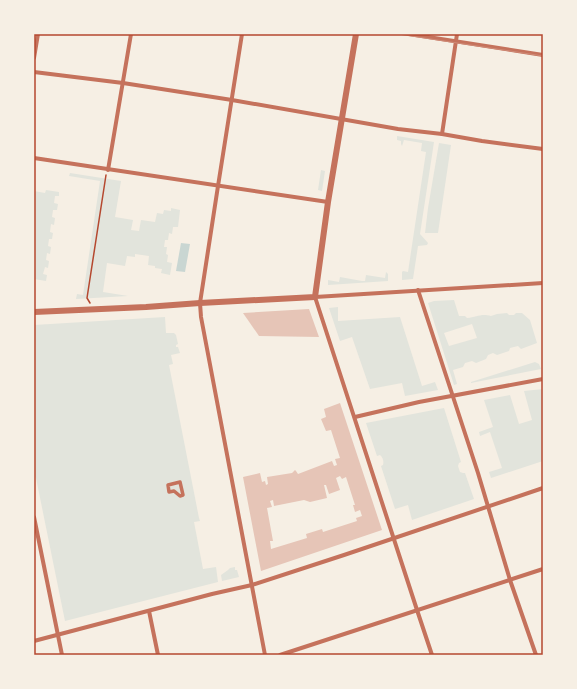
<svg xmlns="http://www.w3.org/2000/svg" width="577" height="689" font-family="'Alegreya Sans',sans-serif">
	<rect width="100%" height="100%" fill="#f6efe4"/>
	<g fill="#e2e4dc" fill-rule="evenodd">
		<path d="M397,136L434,142L420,234L428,243L427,245L418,246L413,279L402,280V272L403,271L408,272L426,152L421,151L422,143L404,140L402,146L401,144V141L397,140Z"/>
		<path d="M439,143L451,145L438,233H425L428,208Z"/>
		<path d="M321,170L325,171L322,191L318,190Z"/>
		<path d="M70,173L121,181L115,217L133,220L131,230L139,231L141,220L155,222L157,213L163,214L164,210L171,211V208L180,210L178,227H173L172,234L169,233L168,240H165L164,247H167L166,254L168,255L167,262L172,263L170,275L161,273L162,269L155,268V266L148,265L149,256L135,254V257L127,256L125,266L107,263L103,292L128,296L76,299L77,294L83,295L100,181L69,176Z"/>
		<path d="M46,190L59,192V196H55L54,203L58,204L57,210H53L52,217L55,218L54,225L51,224L50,232L53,233L52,239H49L48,246L51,247L50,254L47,253L46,260L49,261L48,268L45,267L43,274L47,275L46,281L34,279V191L45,193Z"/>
		<path d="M386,272L388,274V281L328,285V280L339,282L340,277L362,281H365L366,275L385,278Z"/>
		<path d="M454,300L459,316H465L467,318C477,317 481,313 491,316L497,314L507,313L509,315H514L516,313H522L530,320L537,343L521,349L518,346L510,348L509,351L497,355L493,353L488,355L486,359L476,363L472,361L465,363L463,367L453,370L457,384L454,385L428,303L434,301ZM472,324L477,338L449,346L444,333Z"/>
		<path d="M338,307V321L400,317L422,386L435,382L438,390L405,396L402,383L370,389L352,337L340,341L329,308Z"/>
		<path d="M165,317L166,333H174L176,335L178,344L176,345V347H178L180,353L171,355L173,364L169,365L199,518L200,521L194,522L203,569L216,567L218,582L65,621L36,478L34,475V325Z"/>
		<path d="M535,362L539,364L541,369L471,383V382Z"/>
		<path d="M543,389V461L491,478L489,472L502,468L490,432L480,436L479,432L493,427L484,400L510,395L519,424L532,420L524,391Z"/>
		<path d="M444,408L461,462L459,463L458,466L460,472L463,473H465L474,499L412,520L408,505L395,509L381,466L383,465C384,462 383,457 380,455L377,456L366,423Z"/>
		<path d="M235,567V570H237L239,577L222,581L221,575L228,570L230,568Z"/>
	</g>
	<path fill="#c9d6d2" d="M181,243L190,244L185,272L176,271Z"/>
	<g fill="#e6c5b7" fill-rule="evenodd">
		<path d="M309,309L319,337L259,336L243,313Z"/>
		<path d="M340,403L382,530L261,571L243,477L260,473L262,482L265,481L266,485L268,484L267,477L292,473L295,470L296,471L298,474L332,461L334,466L337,465L335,459L340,458L331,430L326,431L321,419L326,417L324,409ZM340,476L342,479L346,477L355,505H353L355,512L360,510L362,516L356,518L357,521L323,532L322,529L306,534L307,538L271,549L270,541H273L267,508L272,507L270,501L273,500L274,506L304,500L310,502L327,498L324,485H326L329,494L340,490L336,478Z"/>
	</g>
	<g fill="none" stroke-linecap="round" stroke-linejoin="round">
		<path stroke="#b5482f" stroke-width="1.5" d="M90,303L87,298L106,175"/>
		<path stroke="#c5725c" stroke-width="3.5" d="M180,482L183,495L180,496L174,491L169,492L168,485Z"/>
		<g stroke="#c5725c" stroke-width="4">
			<path d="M242,34L218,186L200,303L201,317L265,655"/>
			<path d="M409,34L543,55"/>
			<path d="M34,58L38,34"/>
			<path d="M34,72L123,83L232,100L398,129L442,134L482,141L543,149"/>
			<path d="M442,134L457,34"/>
			<path d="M34,158L328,202"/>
			<path d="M108,170L131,34"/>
			<path d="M418,290L478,473L510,580L536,655"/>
			<path d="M355,417L419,402L543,379"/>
			<path d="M34,517L62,655"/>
			<path d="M149,611L158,655"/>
			<path d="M34,641L212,594L252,585L344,555L543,488"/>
			<path d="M280,655L543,569"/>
			<path d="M432,655L417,610L315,297L543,283"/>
		</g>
		<path stroke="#c5725c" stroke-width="6" d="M34,312L146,307L200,303L315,297L328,202L356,34"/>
		<path stroke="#cf8b77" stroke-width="1" d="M398,34L543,56"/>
	</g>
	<rect width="577" height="689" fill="none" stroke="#f6efe4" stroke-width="70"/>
	<rect x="35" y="35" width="507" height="619" fill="none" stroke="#b5482f" stroke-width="1.5"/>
</svg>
